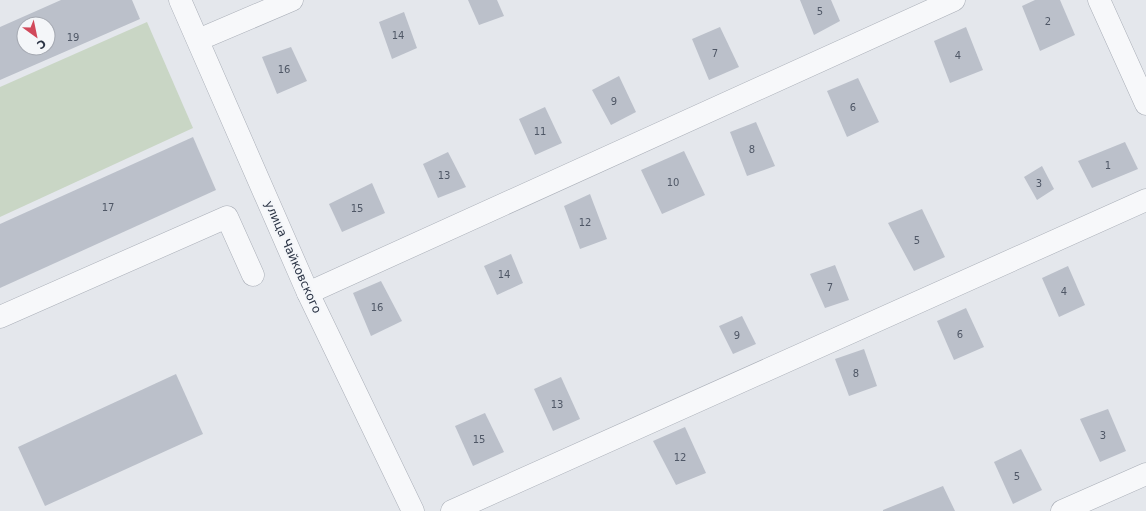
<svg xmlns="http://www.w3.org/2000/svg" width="1146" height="511" font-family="'DejaVu Sans',sans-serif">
	<rect width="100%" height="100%" fill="#e4e7ec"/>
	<path fill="#c9d6c5" d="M147,22L193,128L0,217V87Z"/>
	<g fill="#bbc0ca" fill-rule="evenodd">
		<path d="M61,0H132L140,19L0,80V27ZM24,24H48V48H24Z"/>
		<path d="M468,0H497L504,16L479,25Z"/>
		<path d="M800,0H831L840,21L814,35Z"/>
		<path d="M1035,0H1060L1075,35L1040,51L1022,6Z"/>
		<path d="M404,12L417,48L392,59L379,22Z"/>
		<path d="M720,27L739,67L709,80L692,39Z"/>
		<path d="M966,27L983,70L950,83L934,41Z"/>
		<path d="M291,47L307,81L277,94L262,57Z"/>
		<path d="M619,76L636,112L611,125L592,90Z"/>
		<path d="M858,78L879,122L847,137L827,91Z"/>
		<path d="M545,107L562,143L535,155L519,119Z"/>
		<path d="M756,122L775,166L747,176L730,132Z"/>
		<path d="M193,137L216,190L0,288V224Z"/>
		<path d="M1125,142L1138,169L1092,188L1078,161Z"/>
		<path d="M684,151L705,195L662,214L641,170Z"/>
		<path d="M448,152L466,187L438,198L423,164Z"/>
		<path d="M1042,166L1054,189L1037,200L1024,177Z"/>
		<path d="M372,183L385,213L342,232L329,204Z"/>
		<path d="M590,194L607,239L580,249L564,206Z"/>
		<path d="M922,209L945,257L914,271L888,223Z"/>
		<path d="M511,254L523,283L497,295L484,266Z"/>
		<path d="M835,265L849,300L825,308L810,274Z"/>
		<path d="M1068,266L1085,305L1059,317L1042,278Z"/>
		<path d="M381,281L402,321L371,336L353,293Z"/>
		<path d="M966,308L984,347L954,360L937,321Z"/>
		<path d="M742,316L756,344L733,354L719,326Z"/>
		<path d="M864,349L877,386L849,396L835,359Z"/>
		<path d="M176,374L203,434L45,506L18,447Z"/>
		<path d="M561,377L580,419L553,431L534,389Z"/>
		<path d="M1108,409L1126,451L1100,462L1080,419Z"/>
		<path d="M485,413L504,452L473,466L455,426Z"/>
		<path d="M685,427L706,473L676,485L653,441Z"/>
		<path d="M1021,449L1042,490L1013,504L994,462Z"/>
		<path d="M943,486L955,511H883V510Z"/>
	</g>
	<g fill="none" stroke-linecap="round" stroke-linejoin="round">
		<defs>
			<g id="minor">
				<path d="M180,0L308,293L413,511"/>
				<path d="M1099,0L1146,104"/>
				<path d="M198,40L292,0"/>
				<path d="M308,293L954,0"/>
				<path d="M0,317L227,217L253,275"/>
				<path d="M452,511L1146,200"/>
				<path d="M1062,511L1146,474"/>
			</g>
		</defs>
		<use href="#minor" stroke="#a9aeb7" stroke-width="23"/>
		<use href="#minor" stroke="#f7f8fa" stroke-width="22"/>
	</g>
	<g text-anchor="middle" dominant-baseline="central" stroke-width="4" stroke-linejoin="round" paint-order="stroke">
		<g font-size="10" fill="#4f5766">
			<text x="820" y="11">5</text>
			<text x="1048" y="21">2</text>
			<text x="398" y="35">14</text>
			<text x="73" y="37">19</text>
			<text x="715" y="53">7</text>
			<text x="958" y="55">4</text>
			<text x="284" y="69">16</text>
			<text x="614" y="101">9</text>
			<text x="853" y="107">6</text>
			<text x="540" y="131">11</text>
			<text x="752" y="149">8</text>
			<text x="1108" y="165">1</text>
			<text x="444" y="175">13</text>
			<text x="673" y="182">10</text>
			<text x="1039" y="183">3</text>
			<text x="108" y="207">17</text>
			<text x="357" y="208">15</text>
			<text x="585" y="222">12</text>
			<text x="917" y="240">5</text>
			<text x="504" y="274">14</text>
			<text x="830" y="287">7</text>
			<text x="1064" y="291">4</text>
			<text x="377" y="307">16</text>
			<text x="960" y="334">6</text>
			<text x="737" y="335">9</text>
			<text x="856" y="373">8</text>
			<text x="557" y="404">13</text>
			<text x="1103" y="435">3</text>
			<text x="479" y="439">15</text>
			<text x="680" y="457">12</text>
			<text x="1017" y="476">5</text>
		</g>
		<g font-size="12" fill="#2b3445" stroke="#f4f6f9">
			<text transform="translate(293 257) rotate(66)">улица Чайковского</text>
		</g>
	</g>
	<g transform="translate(36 36) rotate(147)"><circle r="19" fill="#f4f6f9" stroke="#a4a8b1"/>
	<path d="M0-3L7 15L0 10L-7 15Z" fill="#d1495b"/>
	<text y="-6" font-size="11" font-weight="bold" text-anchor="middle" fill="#2b3445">С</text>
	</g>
</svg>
